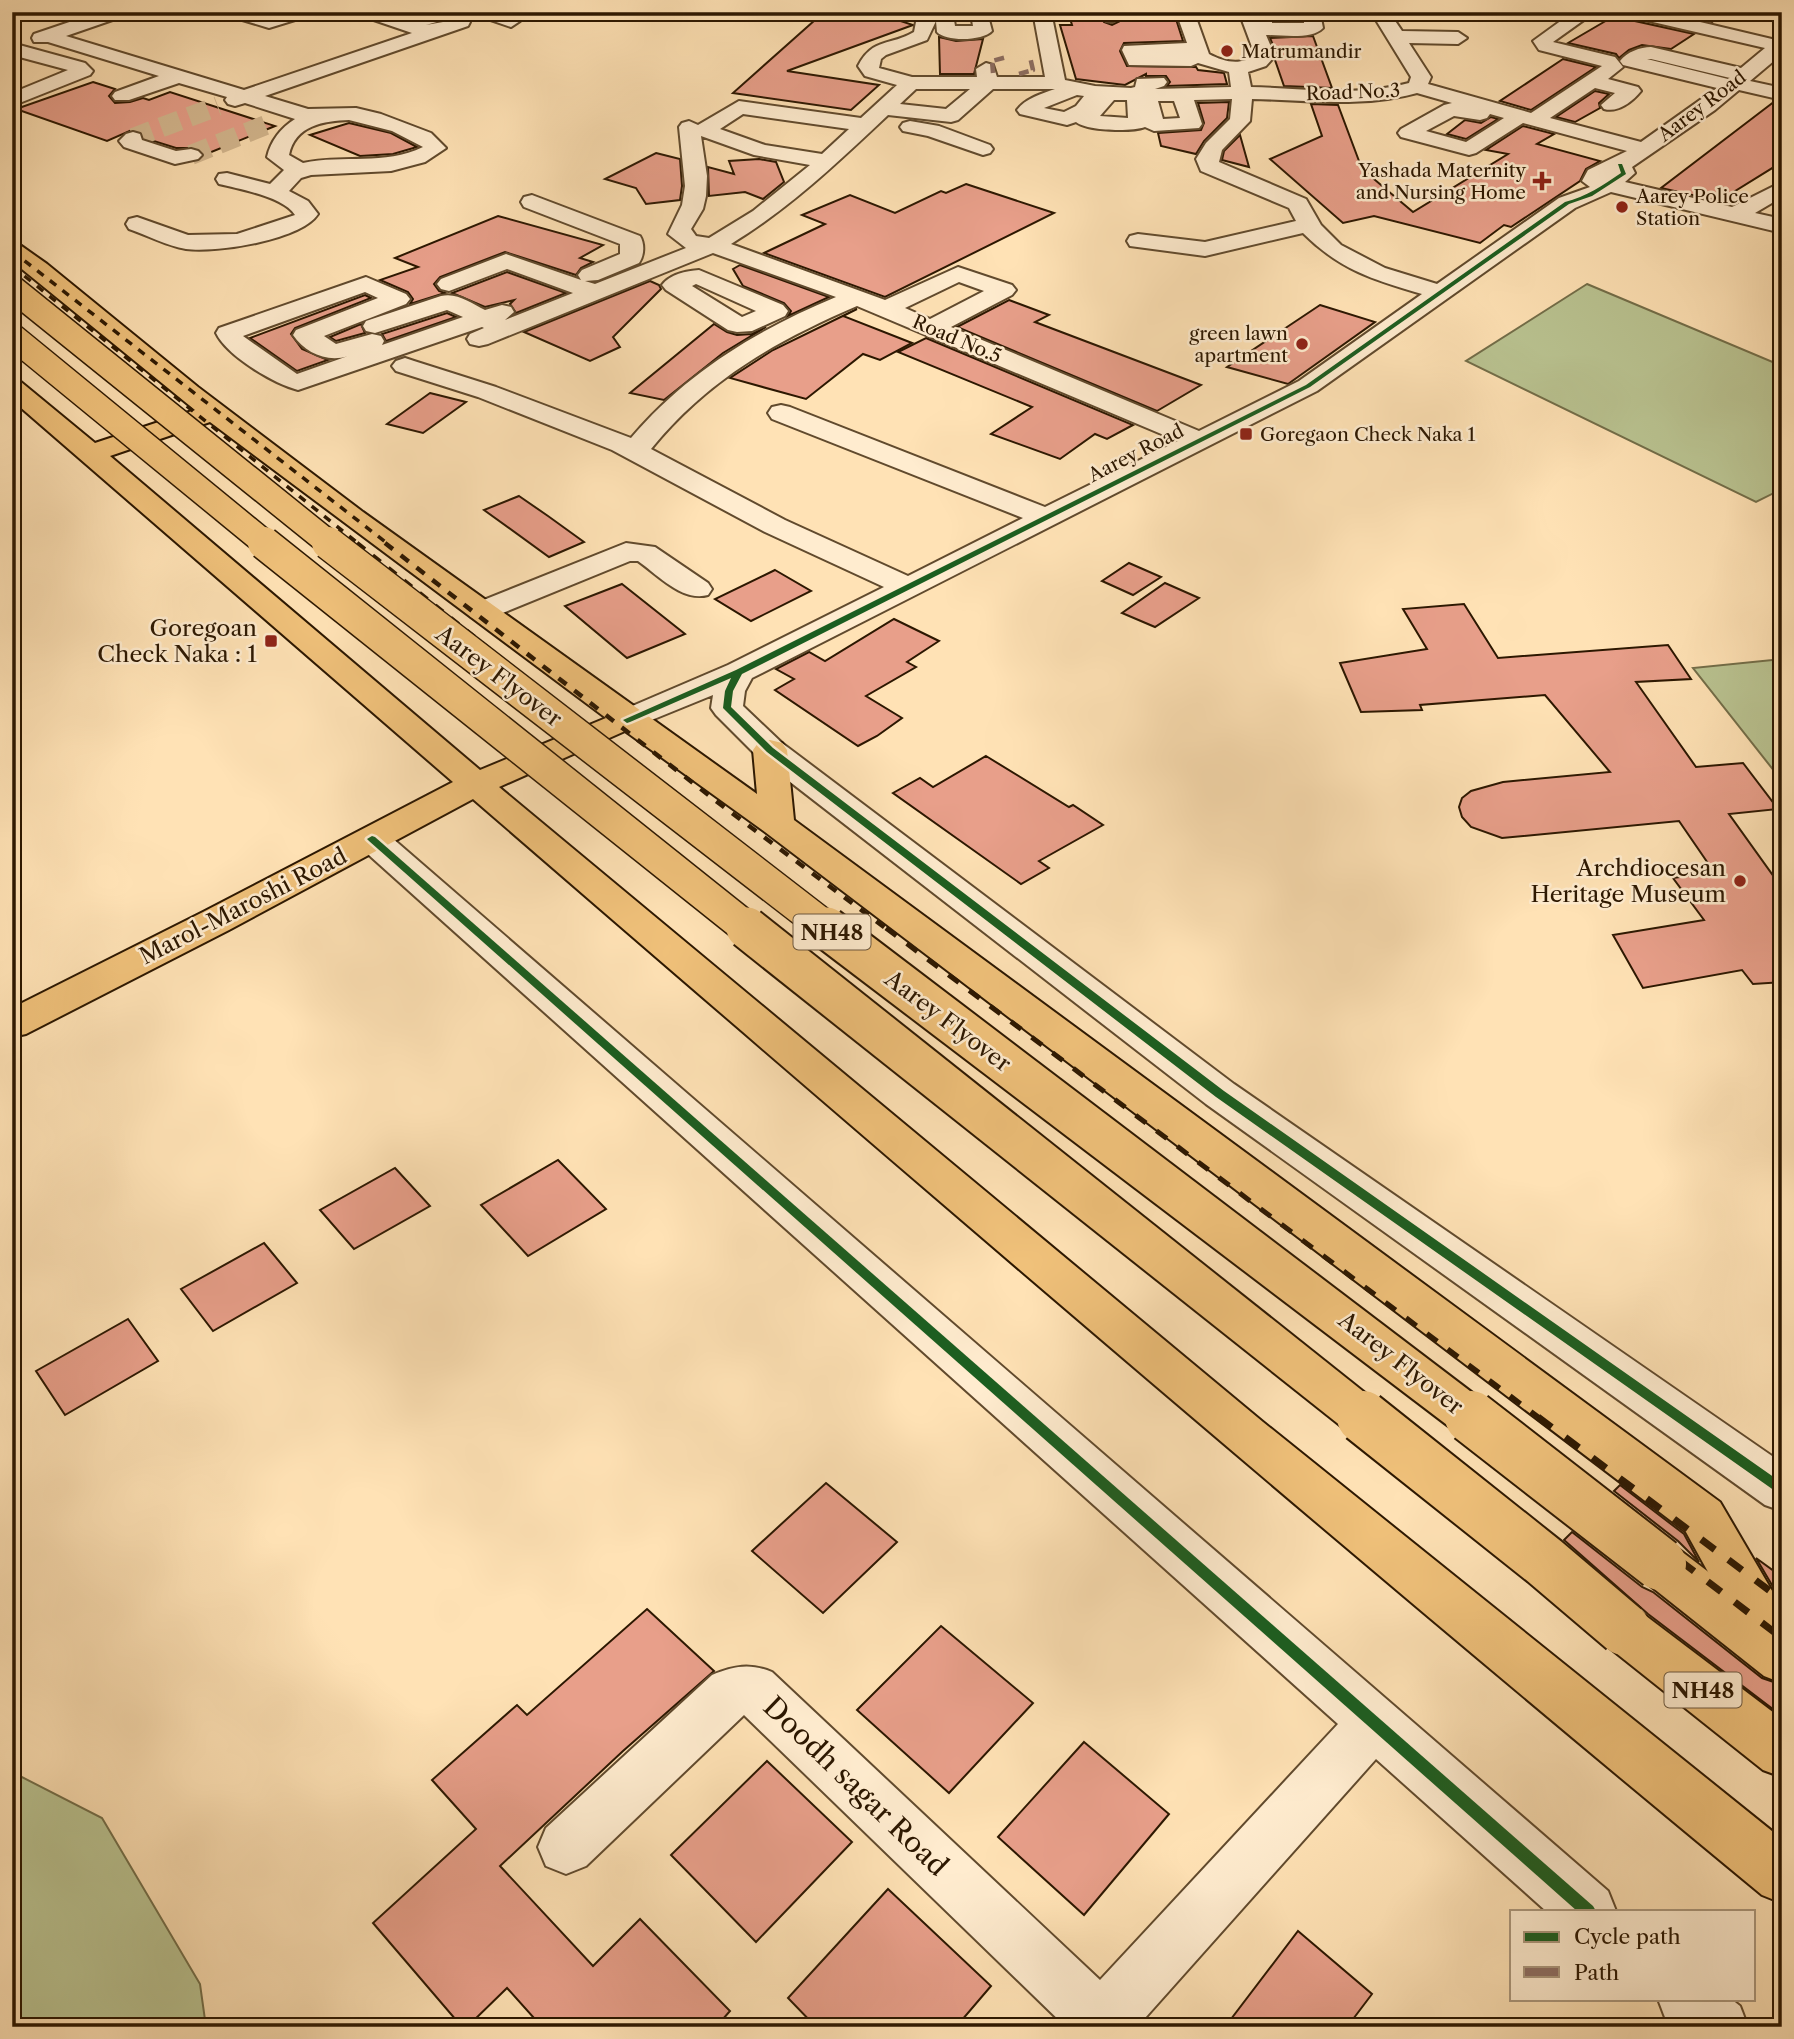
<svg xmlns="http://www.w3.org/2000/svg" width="1794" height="2039" font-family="'Libre Caslon Text',serif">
	<rect width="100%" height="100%" fill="#ffe2b5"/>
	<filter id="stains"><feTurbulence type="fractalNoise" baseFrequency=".00286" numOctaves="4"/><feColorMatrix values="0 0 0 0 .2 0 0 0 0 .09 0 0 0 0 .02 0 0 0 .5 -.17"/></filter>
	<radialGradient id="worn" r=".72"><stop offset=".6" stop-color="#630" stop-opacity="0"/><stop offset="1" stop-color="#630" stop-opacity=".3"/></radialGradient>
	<g fill="#bac492" stroke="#736e49" stroke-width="2">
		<path d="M1587,284L1782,366V489L1756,502L1466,361Z"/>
		<path d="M1782,659V781L1693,668Z"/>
		<path d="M12,1772L102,1818L200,1984L206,2027H12Z"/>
	</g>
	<g fill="#e89f8a" stroke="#2c1700" stroke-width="2">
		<path d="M824,12H873L913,25L787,71L879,85L851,110L733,93Z"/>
		<path d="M1068,12H1100L1104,22L1112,25L1122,20L1176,19L1183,41L1124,43L1120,51L1127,66L1196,67L1198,70L1224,73L1227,84L1167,86L1170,82L1166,76H1146V74L1125,85L1076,79L1060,25H1072Z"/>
		<path d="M1621,12L1626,19L1694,34L1671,49L1642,45L1629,50L1619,58L1616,54L1568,43Z"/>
		<path d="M1670,12H1727L1712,22Z"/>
		<path d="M1313,36L1332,88L1284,86L1275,60L1277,55L1270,38Z"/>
		<path d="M939,37L956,41L983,39L974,74H940Z"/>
		<path d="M1563,59L1596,67L1531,110L1500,101Z"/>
		<path d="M93,82L115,89L109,96L115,103L130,102L143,98L149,100L170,92L275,126L204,155L199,148H176L144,138L141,131L134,129L107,141L16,109Z"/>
		<path d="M1595,91L1609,94L1599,103L1600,108L1575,122L1556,117Z"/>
		<path d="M1775,101L1782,102V162L1719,201L1661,188Z"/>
		<path d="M1229,102L1227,118L1204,141L1196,154L1161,146L1158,133L1201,130L1204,123L1198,103Z"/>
		<path d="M1311,104L1338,105L1362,169L1413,212L1508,154L1486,150L1523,126L1554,134L1537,144L1600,161L1586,169L1580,181L1511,227L1504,225L1480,243L1374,216L1343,223L1270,159L1322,136Z"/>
		<path d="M1491,117L1498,119L1466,139L1447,134L1465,120L1481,123Z"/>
		<path d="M349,123L391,133L417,147L393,154L360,156L310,135Z"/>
		<path d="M1240,135L1249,167L1222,160L1224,151Z"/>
		<path d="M656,153L680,159L682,186L680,200L646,204L636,188L605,179Z"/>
		<path d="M759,159L776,162L784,182L763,199L745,192L709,196L708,167L734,174L729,161Z"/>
		<path d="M966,184L1054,213L885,297L764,253L825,224L802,215L850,195L895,213L941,191L946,193Z"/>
		<path d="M498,216L603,245L580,258L593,262L581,268L576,275L505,252L440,277L434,284L439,291L445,293L410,304L413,299L408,292L380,280L418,267L395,258Z"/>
		<path d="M740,265L829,297L788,316L791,311L784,303L743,286L733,269Z"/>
		<path d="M507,272L566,293L516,313L510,304L514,300L485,307L452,293Z"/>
		<path d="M650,281L659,285L661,289L613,337L620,347L590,361L524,332Z"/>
		<path d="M365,295L371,298L295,328L291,334L302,349L328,360L297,371L250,338Z"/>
		<path d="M1009,300L1049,315L1035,322L1201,385L1157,411L957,327Z"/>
		<path d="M1320,305L1375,322L1288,384L1227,367Z"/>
		<path d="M857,309L843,316L912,343L880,360L863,354L806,399L730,378L773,350Z"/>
		<path d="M447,313L456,317L386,341L382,334Z"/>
		<path d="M361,324L365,333L336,341L330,337Z"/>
		<path d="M714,324L727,332L737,335L752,334L766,327L723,353L664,400L630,393Z"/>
		<path d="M926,338L1133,425L1107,439L1095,434L1060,459L991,434L1032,407L898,352Z"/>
		<path d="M430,393L466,402L423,433L387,424Z"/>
		<path d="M519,496L548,516L584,542L549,557L484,510Z"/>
		<path d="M1129,563L1161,577L1133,595L1102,581Z"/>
		<path d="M775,570L811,591L751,621L715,599Z"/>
		<path d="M1165,583L1199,598L1155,627L1122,613Z"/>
		<path d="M622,584L685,634L627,658L565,606Z"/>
		<path d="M1464,604L1498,658L1668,645L1691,679L1636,682L1696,767L1743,763L1778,809L1729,814L1782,888V982L1753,984L1742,970L1643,988L1613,935L1704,920L1673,878L1714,872L1679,821L1502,838L1471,827L1462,817L1459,807L1462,798L1471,791L1503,782L1610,772L1545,695L1420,705L1422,710L1361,712L1340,663L1427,649L1403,609Z"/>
		<path d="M894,619L939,641L907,662L916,667L866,696L902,718L877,736L858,746L775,690L794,679L776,669L809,652L825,661Z"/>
		<path d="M986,756L1069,807L1073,805L1103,825L1039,861L1049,868L1021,884L893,793L920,778L933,787Z"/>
		<path d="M558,1160L606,1209L528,1256L481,1205Z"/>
		<path d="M395,1168L430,1206L354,1249L320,1210Z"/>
		<path d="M264,1243L297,1283L213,1331L181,1289Z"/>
		<path d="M128,1319L158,1361L65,1415L36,1371Z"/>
		<path d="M826,1483L897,1542L823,1613L752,1551Z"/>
		<path d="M1620,1485L1684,1534L1699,1562L1678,1541L1614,1491Z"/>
		<path d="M1572,1532L1642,1587L1653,1592L1762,1678L1782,1685V1716L1648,1614L1564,1540Z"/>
		<path d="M1756,1558L1782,1577V1602Z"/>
		<path d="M647,1609L714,1671L623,1751L500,1866L593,1966L640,1919L730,2011L716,2027H542L507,1988L467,2027H462L373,1923L476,1829L432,1780L517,1705L527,1715Z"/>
		<path d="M941,1626L1033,1703L949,1793L857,1710Z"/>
		<path d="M1084,1742L1169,1814L1084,1915L998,1837Z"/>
		<path d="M767,1761L852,1842L756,1942L671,1855Z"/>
		<path d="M888,1889L991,1986L956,2027H816L788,1998Z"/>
		<path d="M1298,1931L1372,1994L1347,2027H1225Z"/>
	</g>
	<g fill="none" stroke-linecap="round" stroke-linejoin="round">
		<g stroke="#d5b991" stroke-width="20" stroke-dasharray="20 10" stroke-linecap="butt">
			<path d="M133,138L218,106"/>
			<path d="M191,155L271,123"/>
		</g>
		<defs>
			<g id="minor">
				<path d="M99,12H127L124,16L66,36L244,90L412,33L362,16L359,12C368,12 378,11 387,12C394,13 401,19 408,19C426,19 452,1 470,22L468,26L265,96L308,109L356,108L381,114L431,133L446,148L425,162L391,171L311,175L301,178L289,191L308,201L318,214C301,240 217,253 186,249C167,246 147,235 129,229L126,224L129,219L137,217L188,235L237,234L295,215C284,197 240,189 219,184L216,179L219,174L227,173L270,184L284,170L267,157C271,140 281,128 295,119L245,103L235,106L228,104L225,100L227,97L179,83L129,100H115L112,96L115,92L159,76L48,42H34L32,38L34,34ZM440,21L443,22L426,25ZM349,120L392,131L423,147C384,166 344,154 303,163L289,155C295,125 324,121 349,120Z"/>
				<path d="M226,12H255L269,16L282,12H311L308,16L269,28L229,16Z"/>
				<path d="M476,12C492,12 509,10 520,21L511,27L479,16Z"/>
				<path d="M918,12H987L992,31C983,41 946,42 937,32L936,21L927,40L886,55L881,59L879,68L912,77H977L976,69L986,63L993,65L997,77H1045L1033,12H1051L1065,80L1095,86L1131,88L1135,87L1137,79L1164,78L1167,82L1164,86L1155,89L1231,87L1229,72L1198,63L1191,66L1129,65L1122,50L1124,46L1187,43L1176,12H1194L1209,54C1224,62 1241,66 1255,55L1239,12H1311L1321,18L1323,28C1312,40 1282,35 1266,35L1275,56L1266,66L1248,72L1251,87C1303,88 1358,97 1409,83L1411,77L1371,12H1389L1402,31L1458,32L1467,38L1458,44L1409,43L1431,77L1428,84L1531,113L1602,66L1539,50L1533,41L1573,12H1595L1553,42L1615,57L1623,67L1608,79L1638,87L1641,91C1632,102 1618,113 1604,109L1601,105L1615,93L1595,88L1550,118L1641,142L1717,88L1623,65L1620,61C1627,52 1640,47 1651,47L1741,68L1765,48L1627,16L1624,12H1658L1776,40L1782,38V54L1750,81L1782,88V100L1739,90L1715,110L1632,167L1635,173L1625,182L1732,207L1782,182V197L1755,213L1782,219V233L1611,192L1575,208L1317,391L752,678L745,691L743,706L782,743L1234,1084L1782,1463V1511L1765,1505L1206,1104L758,757L716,715L711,708L713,695L627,730L616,727L611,720L616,713L728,665L884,587L765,532L612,450L478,397L396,371L392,366L396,361L405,358L414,361L496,387L631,438C687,372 757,330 836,297L713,253L488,344L479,346L470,344L467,339L470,334L484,328L482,327L298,390C274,384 227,356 216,333L219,328L366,277L406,294L410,299L406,304L324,336L336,344L372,334L381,336L384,341L382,345L463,317L447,310L375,333L366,331L363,326L366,321L441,296C457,292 471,303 485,310L502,305L511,307L514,312L505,320L573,293L507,269L449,291L441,289L437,284L441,279L506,254L581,280L578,275L582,270L620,254V244L524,207L521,202L524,197L532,195L640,236C645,244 644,256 639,263L598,280L585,281L595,284L686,248L668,234L682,205L685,186L679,127L682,123L689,121L698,125L739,101L861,118L897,85L865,76L858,66C873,37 891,46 914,32ZM954,20H972L973,26H955ZM1272,22H1304V23H1272ZM1647,59H1651L1730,78L1728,79ZM916,89H970L946,109L900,104ZM993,89H1055C1041,94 1026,98 1017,110L1020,114L1067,125L1076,122C1087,131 1131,132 1145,127L1154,131L1199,128L1202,124L1194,100L1232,99L1230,119L1206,143L1196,159L1201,171L1289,208L1296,221L1205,242L1138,234L1130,236L1127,241L1130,246L1205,256L1303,233C1340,270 1374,280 1422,294L1299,381L1199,431L951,327L1012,295L1016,290L1012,285L958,267L885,300L731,244C790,208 838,162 888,115L951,122L958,120ZM1417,93L1452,103L1444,105L1401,129L1398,133L1401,137L1469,155L1476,153L1523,123L1627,151L1588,170L1582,181L1590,187L1559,198L1437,284L1385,268L1341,245L1321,225L1306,199L1219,162L1222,150L1250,121L1252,99C1307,100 1362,108 1417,93ZM1077,95L1084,96L1076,106L1064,112L1044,108ZM1114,100H1127L1128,118L1100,116ZM1158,101H1174L1180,118L1163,119ZM743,114L849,129L822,154L765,145L720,129ZM1490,114L1504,118L1466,142L1426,131L1454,116L1480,120L1487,118ZM701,136L754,155L810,165L753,211L709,238L696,236L691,229L703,209L706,196L707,176ZM959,282L984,291L930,319L905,308ZM365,292L378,298L296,330L293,335C305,353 328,363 348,356L297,374L243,336ZM857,306L876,314L1178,441L1045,507L790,407L781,405L772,407L768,413L772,419L1023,518L908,576L785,520L651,449C708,379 776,341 857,306Z"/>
				<path d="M1102,12H1120L1121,17L1112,22L1106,21Z"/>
				<path d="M12,43L85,63L93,71L90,75L12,106V93L68,70L12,55Z"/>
				<path d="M910,121L939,126L990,145L993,149L990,153L983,155L928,136L903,131L900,127L903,123Z"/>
				<path d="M133,132L140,134L142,140L176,151L191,149L198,151L202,155L198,159L175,164L124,147L119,141L126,134Z"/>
				<path d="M699,270L783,305L788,311L785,316L752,331L737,332L728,330L666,290L662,285C670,274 686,271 699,270ZM696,284L756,311L742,317L692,286Z"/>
				<path d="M626,543L655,547L708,583L712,589L708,595C682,602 658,575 638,561H630L493,617L482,620L471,617L467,611L471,605Z"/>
				<path d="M372,828L384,831L1608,1891L1616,1911H1546L1376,1759L1137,2027H1066L744,1715L586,1866L566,1874L546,1866L538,1847L546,1828L712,1675C734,1666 750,1663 772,1672L1100,1980L1338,1724L360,847L355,839L360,831Z"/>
				<path d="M1658,1999H1731L1740,2006L1748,2027H1674L1666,2020Z"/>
			</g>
			<path id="major" d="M12,243L20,245L47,264L198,387L363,512L757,794L753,750L758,743L770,740L782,743L787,750L794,820L1720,1502L1782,1608V1674L1779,1675L1761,1668L1686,1532L765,832L625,731L499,787L1263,1422L1782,1839V1903L1762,1895C1327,1536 900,1168 473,799L229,930L26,1034L12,1037V1008L203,912L453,782L12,400V379L21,382L95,443L195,410L12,261ZM210,422L606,718L480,770L110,456Z"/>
			<g id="highway">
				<path d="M1660,1542L1677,1548L1782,1628V1683L1764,1676L1643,1580L1635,1564L1643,1548Z"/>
				<path d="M1624,1606L1642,1613L1782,1719V1777L1763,1770L1606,1645L1599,1629L1606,1613Z"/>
			</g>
		</defs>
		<use href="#minor" stroke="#614a2d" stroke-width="4"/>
		<use href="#major" stroke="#2c1700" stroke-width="4"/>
		<use href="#highway" stroke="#2c1700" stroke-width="4"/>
		<use href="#minor" fill="#ffeccf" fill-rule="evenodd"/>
		<use href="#major" fill="#f0c17a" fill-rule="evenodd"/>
		<use href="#highway" fill="#f0c17a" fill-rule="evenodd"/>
		<g stroke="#2c1700" stroke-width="3.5" stroke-dasharray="8 8" stroke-linecap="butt">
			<path d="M12,251L388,544"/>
			<path d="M12,266L359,544"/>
		</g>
		<g stroke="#2c1700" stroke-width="4.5" stroke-dasharray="10 10" stroke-linecap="butt">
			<path d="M357,543L697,815L848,930"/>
			<path d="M385,543L720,804L888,930"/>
		</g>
		<g stroke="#2c1700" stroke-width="5" stroke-dasharray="13 13" stroke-linecap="butt">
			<path d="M846,928L1493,1419"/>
			<path d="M886,928L1541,1419"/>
		</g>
		<g stroke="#2c1700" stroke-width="7" stroke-dasharray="17 17" stroke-linecap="butt">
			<path d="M1491,1417L1782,1638"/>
			<path d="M1538,1417L1782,1600"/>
		</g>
		<defs>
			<g id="highway-bridge-far3">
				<path d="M12,288L330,544"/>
				<path d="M12,336L266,544"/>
			</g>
			<g id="highway-bridge-far2">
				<path d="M264,543L749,930"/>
				<path d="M328,543L829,930"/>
			</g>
			<g id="highway-bridge-far1">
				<path d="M747,928L1365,1419"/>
				<path d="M827,928L1473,1419"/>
			</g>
			<g id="highway-bridge">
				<path d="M1363,1417L1544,1561L1624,1629"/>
				<path d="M1471,1417L1660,1564"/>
			</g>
		</defs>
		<use href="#highway-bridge-far3" stroke="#2c1700" stroke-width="28" stroke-linecap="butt"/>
		<use href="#highway-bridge-far2" stroke="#2c1700" stroke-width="35" stroke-linecap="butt"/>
		<use href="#highway-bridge-far1" stroke="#2c1700" stroke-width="45" stroke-linecap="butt"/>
		<use href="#highway-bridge" stroke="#2c1700" stroke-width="56" stroke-linecap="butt"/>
		<use href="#highway-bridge-far3" stroke="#f0c17a" stroke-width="25"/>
		<use href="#highway-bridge-far2" stroke="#f0c17a" stroke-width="32"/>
		<use href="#highway-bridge-far1" stroke="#f0c17a" stroke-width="41"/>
		<use href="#highway-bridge" stroke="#f0c17a" stroke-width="52"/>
		<g stroke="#8d6e63" stroke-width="4.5" stroke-dasharray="10 4.5" stroke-linecap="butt">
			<path d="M1774,49L1782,51"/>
			<path d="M993,73L992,61L1007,57"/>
			<path d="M1019,74L1033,70L1030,57"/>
		</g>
		<defs>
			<g id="cycleway">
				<path d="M1618,164H1622L1626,174L1592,196L1569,204L1310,387L742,674L733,691L731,707L773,748L1224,1091L1782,1483V1496L1216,1097L767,752L723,708L725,691L731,678L630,722L627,723L623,720L736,670L1306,385L1565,202C1586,197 1603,185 1621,173Z"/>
				<path d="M372,836L375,837L1593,1906L1596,1911H1577L369,841L367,839Z"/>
			</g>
		</defs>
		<use href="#cycleway" stroke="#ffeccf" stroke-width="5"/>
		<use href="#cycleway" fill="#1b5e20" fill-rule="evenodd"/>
	</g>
	<g fill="#8f2418" stroke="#ffeccf" stroke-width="2.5">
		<circle cx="1227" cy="51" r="7"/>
		<path d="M1538.5 170.5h7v7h7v7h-7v7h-7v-7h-7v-7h7z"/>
		<circle cx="1622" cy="207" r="7"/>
		<circle cx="1302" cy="344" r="7"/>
		<rect x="1239" y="427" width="14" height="14" rx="3.5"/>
		<rect x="264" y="634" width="14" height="14" rx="3.5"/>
		<circle cx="1740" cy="881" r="7"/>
	</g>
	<g text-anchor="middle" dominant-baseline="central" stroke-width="5" stroke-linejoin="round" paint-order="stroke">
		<g font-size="19" fill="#2c1700" stroke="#ffeccf" text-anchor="start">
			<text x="1241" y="51">Matrumandir</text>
			<text x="1526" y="170" text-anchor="end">Yashada Maternity<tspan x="1526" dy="22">and Nursing Home</tspan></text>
			<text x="1636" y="196">Aarey Police<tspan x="1636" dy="22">Station</tspan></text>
			<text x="1288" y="333" text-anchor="end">green lawn<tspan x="1288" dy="22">apartment</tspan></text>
			<text x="1260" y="434">Goregaon Check Naka 1</text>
		</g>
		<g font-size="19" fill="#2c1700" stroke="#ffeccf">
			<text transform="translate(1353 92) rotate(-2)">Road No.3</text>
			<text transform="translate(1702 106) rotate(-37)">Aarey Road</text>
			<text transform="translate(957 339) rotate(23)">Road No.5</text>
			<text transform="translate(1136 453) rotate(-27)">Aarey Road</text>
		</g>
		<g fill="#ffeccf" stroke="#6b573e" stroke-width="2">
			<rect x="793.5" y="914.5" width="77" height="35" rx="5"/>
			<rect x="1664.5" y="1672.5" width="77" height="35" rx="5"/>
		</g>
		<g font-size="21" font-weight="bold" fill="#2c1700">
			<text x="832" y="932">NH48</text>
			<text x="1703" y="1690">NH48</text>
		</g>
		<g font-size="23" fill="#2c1700" stroke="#ffeccf" text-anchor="end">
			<text x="257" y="628">Goregoan<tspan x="257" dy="26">Check Naka : 1</tspan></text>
			<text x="1726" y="868">Archdiocesan<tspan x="1726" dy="26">Heritage Museum</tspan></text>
		</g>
		<g font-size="23" fill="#2c1700" stroke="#ffeccf">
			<text transform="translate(499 676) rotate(37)">Aarey Flyover</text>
			<text transform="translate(243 906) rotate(-27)">Marol-Maroshi Road</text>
			<text transform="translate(948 1021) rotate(37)">Aarey Flyover</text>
			<text transform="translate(1401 1363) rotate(38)">Aarey Flyover</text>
		</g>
		<g font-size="28" fill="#2c1700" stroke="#ffeccf">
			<text transform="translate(856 1786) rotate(44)">Doodh sagar Road</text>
		</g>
	</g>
	<rect width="1794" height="2039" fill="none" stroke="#ffe2b5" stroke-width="42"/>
	<rect x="14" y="14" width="1766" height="2011" fill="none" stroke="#2c1700" stroke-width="3.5"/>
	<rect x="21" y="21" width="1752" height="1997" fill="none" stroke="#2c1700" stroke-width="2"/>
	<rect x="1510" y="1910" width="245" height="91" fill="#ffeccf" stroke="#ab977c" stroke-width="2"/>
	<rect x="1524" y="1932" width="35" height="10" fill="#1b5e20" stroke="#ab977c" stroke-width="2"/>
	<text x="1574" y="1944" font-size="21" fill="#2c1700">Cycle path</text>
	<rect x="1524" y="1967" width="35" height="10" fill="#8d6e63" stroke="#ab977c" stroke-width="2"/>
	<text x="1574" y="1980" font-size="21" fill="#2c1700">Path</text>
	<rect width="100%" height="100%" filter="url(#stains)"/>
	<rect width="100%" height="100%" fill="url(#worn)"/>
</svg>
